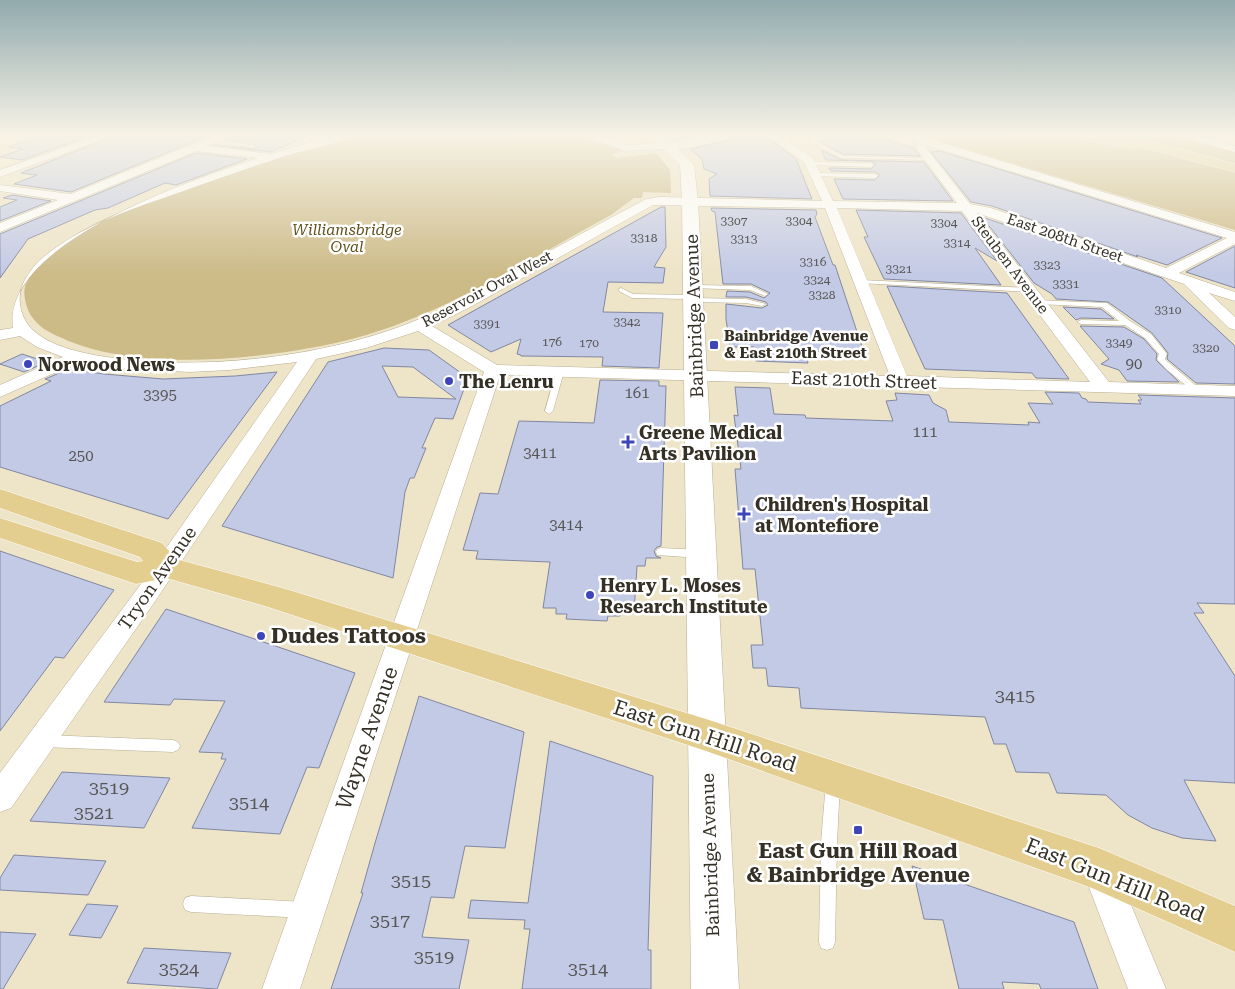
<svg xmlns="http://www.w3.org/2000/svg" width="1235" height="989" font-family="'Roboto Serif',serif">
	<rect width="100%" height="100%" fill="#eee4c8"/>
	<g fill="#ccba87">
		<path d="M358,136H578L624,151L612,154L617,158L656,153L670,170L671,193L643,192L642,198H634L611,215C521,264 433,322 331,344C253,360 136,372 62,338C49,333 37,326 30,314C26,306 22,293 26,284C38,259 62,242 85,229C118,210 156,200 191,188C246,169 301,148 358,136Z"/>
		<path d="M921,136H1170L1235,152V230Z"/>
	</g>
	<g fill="#c3cae6" stroke="#8187a1" fill-rule="evenodd">
		<path d="M41,136H89L22,160L0,157L23,149L8,147Z"/>
		<path d="M114,136H207L71,192L14,184L37,175L21,173Z"/>
		<path d="M230,136H307L271,152L214,145L253,149L257,147L253,143L224,140Z"/>
		<path d="M731,136H766L796,159L812,199L710,196L709,179L717,174L704,169L702,159L690,149L727,141Z"/>
		<path d="M837,136L883,138L914,148L920,156L843,154L820,142Z"/>
		<path d="M821,150L842,160L924,162L953,201L843,199L834,179L875,180L880,175L875,172L831,171L829,168L871,169L876,164L871,161L826,160Z"/>
		<path d="M940,151L1222,238L1167,265L1136,255L1138,257L992,206L971,202L931,152Z"/>
		<path d="M196,153L247,159L176,185L165,183L108,208L95,210L28,239L0,278V234Z"/>
		<path d="M12,195L51,201L0,221V207L17,200L3,198Z"/>
		<path d="M661,207H665L666,247L654,267L665,268L663,283L608,282L603,312L663,313L659,368L602,366L603,357L521,356V355L517,354L521,339L491,352L448,325Z"/>
		<path d="M711,208L816,210L817,214L815,217L833,265H835L864,353L810,351L812,359H807L808,363L756,361L754,347H730L726,319V304L762,308L768,305L766,302L746,297H726L727,291L750,292L764,298L770,293L751,284H723L715,212L712,211Z"/>
		<path d="M856,210L961,213L997,261L975,248L1001,285L884,279L864,237H868Z"/>
		<path d="M982,217L1162,278L1235,346V384L1196,383L1167,359L1168,353L1152,333L1108,302L1056,299L1052,294L1034,283Z"/>
		<path d="M1235,246V288L1186,272Z"/>
		<path d="M887,286L1007,293L1069,379L1036,378L1032,373L925,369Z"/>
		<path d="M1063,307L1101,309L1114,319L1081,318L1076,320Z"/>
		<path d="M1080,326L1124,327L1144,339L1157,354L1156,360L1179,382L1127,381L1119,370L1101,364L1109,359Z"/>
		<path d="M384,348L429,350L468,378L453,419L435,418L422,448H426L414,478H410L405,492L393,578L222,526L328,362ZM382,366L413,367L456,399L398,397Z"/>
		<path d="M22,354L47,362L24,372L0,364Z"/>
		<path d="M69,369L104,374L163,379L235,376L277,372L168,519L0,467V406L51,381L45,379Z"/>
		<path d="M600,380L659,381V386H666L661,546L657,547L654,551L656,556L661,558H646L645,566H637L634,612L621,611L620,616H608L607,621L566,619L567,614H556V608H543L550,562L476,559L478,551L463,550L480,493L498,494L519,421L594,423Z"/>
		<path d="M735,387L770,388L774,414L805,415L806,418L893,421L886,401L897,400L895,393L929,395L933,403L946,410L949,422L1029,425L1028,422L1040,423L1028,403L1053,404L1045,392L1079,393L1082,398L1086,399L1088,402L1141,404L1138,400H1142L1138,395L1235,398V604L1197,603L1204,613H1194L1235,676V783L1184,780L1216,841L1182,838L1152,828L1128,815L1106,795L1057,793L1049,773L1016,772L1006,744H994L985,717L801,708L799,688L768,686L766,668H753L751,645H763L755,569H743L735,469H741L734,415L738,416Z"/>
		<path d="M0,551L114,590L64,658L55,657L0,731Z"/>
		<path d="M166,609L355,673L319,768L307,767L280,834L192,828L226,759H221L223,753L199,752L225,701L174,699L170,705L104,702Z"/>
		<path d="M419,696L524,732L505,848L465,846L454,898L431,897L422,937L469,940L459,989H331L363,893H361L375,843Z"/>
		<path d="M550,741L653,776L648,950H651V989H522L530,929H524L525,920L468,918L471,900L528,903Z"/>
		<path d="M62,772L170,778L144,828L30,821Z"/>
		<path d="M14,855L106,861L88,895L0,890V878Z"/>
		<path d="M912,866L1074,922L1098,989H1041L1039,984L1002,982L1004,989H959L943,920L924,919Z"/>
		<path d="M87,904L118,906L101,938L69,935Z"/>
		<path d="M0,932L36,934L3,989H0Z"/>
		<path d="M144,948L231,953L217,989L127,983Z"/>
	</g>
	<g fill="none" stroke-linecap="round" stroke-linejoin="round">
		<defs>
			<g id="lane">
				<path d="M825,136H835L815,141L843,156L929,158L931,159L929,160L842,158L809,141Z"/>
				<path d="M209,140L253,145L255,146L253,147L211,142Z"/>
				<path d="M811,162L871,163L874,165L871,167L809,165Z"/>
				<path d="M816,173L875,174L878,176L875,178L814,176Z"/>
				<path d="M861,280L1030,288L1033,290L1030,292L859,283V281Z"/>
				<path d="M693,285L751,286L768,294L765,296L750,290L691,288L690,287Z"/>
				<path d="M621,288L633,294L693,295L695,296L696,298L746,299L766,304L762,306L746,303L693,302L691,301L690,299L632,298L619,291V289Z"/>
				<path d="M1035,300L1107,303L1130,321L1151,334L1167,354L1165,359L1168,362L1201,390L1200,392H1194L1166,369L1157,359L1159,354L1145,338L1125,325L1081,324L1077,322L1081,320L1119,321L1102,307L1038,304L1034,302Z"/>
				<path d="M557,369H560L564,371L553,411L549,414L545,411Z"/>
				<path d="M661,548L700,550L704,551L705,554L704,557L700,558L657,555L656,552L657,549Z"/>
				<path d="M44,735L173,740L178,742L180,746L178,750L173,752L44,747L39,745L37,741L39,737Z"/>
				<path d="M833,776L838,777L840,782L837,843L835,942L833,948L827,950L821,948L819,942L821,843L826,782L828,777Z"/>
				<path d="M191,896L305,902L311,904L313,910L311,916L305,918L191,912L185,910L183,904L185,898Z"/>
			</g>
			<g id="street">
				<path d="M96,136H112L0,177V170Z"/>
				<path d="M213,136H228L207,146L271,154L332,136H352C336,145 304,150 285,156C249,168 213,180 178,193C134,208 89,223 51,251C35,263 17,283 20,304C24,339 65,349 94,355C192,373 326,358 417,320C451,307 481,288 513,271C557,247 601,223 646,199L660,197L822,201L804,162L768,136H780L813,158L833,201L957,203L916,148L917,142L902,136H919L1235,232V244L1179,273L1235,292V301L1209,293L1235,317V330L1229,328L1184,284L977,213L1109,382L1235,386V396L500,375L300,989H262L484,372L418,331L366,348L316,359L156,600L11,808L0,812V773L138,588L297,362L229,370L190,372L113,368L79,362L0,397V385L63,357L37,347L20,336L0,340V330L13,328C0,241 207,175 258,158L196,151L0,232V223L58,200L0,191V185L71,194ZM926,145L1227,238L1166,268L991,208L970,204L926,148ZM653,205L825,208L890,376L497,365L432,326L472,306ZM837,208L962,211L1090,382L907,376Z"/>
				<path d="M584,136H600L627,145L666,143L671,146L666,149L626,151Z"/>
				<path d="M1179,136H1198L1235,146V152Z"/>
				<path d="M1099,853L1111,857L1166,989H1128L1082,869L1087,857Z"/>
			</g>
			<path id="secondary" d="M649,136H663L669,142L706,136H729L727,139L695,147L678,149L694,165L698,201L739,989H691L682,201L680,165Z"/>
			<g id="primary">
				<path d="M1080,136H1131L1235,164V172L1138,146L1132,149L1086,140Z"/>
				<path d="M0,489L162,543L176,559L286,589L706,719L1099,848L1235,906V952L1092,888L706,751L268,607L166,578L136,584L0,538V518L137,562L143,561L140,557L0,508Z"/>
			</g>
		</defs>
		<use href="#lane" stroke="#b8ae93" stroke-width="1"/>
		<use href="#street" stroke="#b8ae93" stroke-width="1"/>
		<use href="#secondary" stroke="#b8ae93" stroke-width="1"/>
		<use href="#primary" stroke="#fff" stroke-width="1"/>
		<use href="#lane" fill="#fff" fill-rule="evenodd"/>
		<use href="#street" fill="#fff" fill-rule="evenodd"/>
		<use href="#secondary" fill="#fff" fill-rule="evenodd"/>
		<use href="#primary" fill="#e3ce8f" fill-rule="evenodd"/>
	</g>
	<linearGradient id="sky" x2="0" y2="1"><stop stop-color="#92aaae"/><stop offset="0.49" stop-color="#f7f3e6"/><stop offset="1" stop-color="#f7f3e6" stop-opacity="0"/></linearGradient>
	<rect width="1235" height="275" fill="url(#sky)"/>
	<g fill="#3e45b9" stroke="#fff" stroke-width="2">
		<rect x="709" y="340" width="10" height="10" rx="2.5"/>
		<circle cx="28" cy="364" r="5"/>
		<circle cx="449" cy="381" r="5"/>
		<path d="M625.5 434.5h5v5h5v5h-5v5h-5v-5h-5v-5h5z"/>
		<path d="M741.5 506.5h5v5h5v5h-5v5h-5v-5h-5v-5h5z"/>
		<circle cx="590" cy="595" r="5"/>
		<circle cx="261" cy="636" r="5"/>
		<rect x="853" y="825" width="10" height="10" rx="2.5"/>
	</g>
	<g text-anchor="middle" dominant-baseline="central" stroke-width="5" stroke-linejoin="round" paint-order="stroke">
		<g font-size="12" fill="#585655">
			<text x="734" y="221">3307</text>
			<text x="799" y="221">3304</text>
			<text x="944" y="223">3304</text>
			<text x="644" y="238">3318</text>
			<text x="744" y="239">3313</text>
			<text x="957" y="243">3314</text>
			<text x="813" y="262">3316</text>
			<text x="1047" y="265">3323</text>
			<text x="899" y="269">3321</text>
			<text x="817" y="280">3324</text>
			<text x="1066" y="284">3331</text>
			<text x="822" y="295">3328</text>
			<text x="1168" y="310">3310</text>
			<text x="627" y="322">3342</text>
			<text x="487" y="324">3391</text>
			<text x="552" y="342">176</text>
			<text x="589" y="343">170</text>
			<text x="1119" y="343">3349</text>
			<text x="1206" y="348">3320</text>
		</g>
		<g font-size="15" font-style="italic" fill="#61501c" stroke="#fff">
			<text x="347" y="230">Williamsbridge<tspan x="347" dy="17">Oval</tspan></text>
		</g>
		<g font-size="15" fill="#343025" stroke="#fff">
			<text transform="translate(1065 238) rotate(19)">East 208th Street</text>
			<text transform="translate(1010 265) rotate(53)">Steuben Avenue</text>
			<text transform="translate(487 289) rotate(-28)">Reservoir Oval West</text>
		</g>
		<g font-size="15" font-weight="bold" fill="#343025" stroke="#fff" text-anchor="start">
			<text x="724" y="336">Bainbridge Avenue<tspan x="724" dy="17">&amp; East 210th Street</tspan></text>
		</g>
		<g font-size="15" fill="#585655">
			<text x="1134" y="364">90</text>
			<text x="637" y="393">161</text>
			<text x="160" y="395">3395</text>
			<text x="925" y="432">111</text>
			<text x="540" y="453">3411</text>
			<text x="81" y="456">250</text>
			<text x="566" y="525">3414</text>
		</g>
		<g font-size="18" fill="#343025" stroke="#fff">
			<text transform="translate(694 316) rotate(-92)">Bainbridge Avenue</text>
			<text transform="translate(864 380) rotate(2)">East 210th Street</text>
			<text transform="translate(157 578) rotate(-55)">Tryon Avenue</text>
			<text transform="translate(710 855) rotate(-92)">Bainbridge Avenue</text>
		</g>
		<g font-size="18" font-weight="bold" fill="#343025" stroke="#fff" text-anchor="start">
			<text x="38" y="364">Norwood News</text>
			<text x="459" y="381">The Lenru</text>
			<text x="639" y="432">Greene Medical<tspan x="639" dy="21">Arts Pavilion</tspan></text>
			<text x="755" y="504">Children's Hospital<tspan x="755" dy="21">at Montefiore</tspan></text>
			<text x="600" y="585">Henry L. Moses<tspan x="600" dy="21">Research Institute</tspan></text>
		</g>
		<g font-size="18" fill="#585655">
			<text x="1015" y="695">3415</text>
			<text x="109" y="787">3519</text>
			<text x="249" y="802">3514</text>
			<text x="94" y="812">3521</text>
			<text x="411" y="880">3515</text>
			<text x="390" y="920">3517</text>
			<text x="434" y="956">3519</text>
			<text x="179" y="968">3524</text>
			<text x="588" y="968">3514</text>
		</g>
		<g font-size="21" font-weight="bold" fill="#343025" stroke="#fff" text-anchor="start">
			<text x="271" y="636">Dudes Tattoos</text>
			<text x="858" y="851" text-anchor="middle">East Gun Hill Road<tspan x="858" dy="24">&amp; Bainbridge Avenue</tspan></text>
		</g>
		<g font-size="21" fill="#343025" stroke="#fff">
			<text transform="translate(705 736) rotate(18)">East Gun Hill Road</text>
			<text transform="translate(367 738) rotate(-71)">Wayne Avenue</text>
			<text transform="translate(1115 880) rotate(22)">East Gun Hill Road</text>
		</g>
	</g>
</svg>
